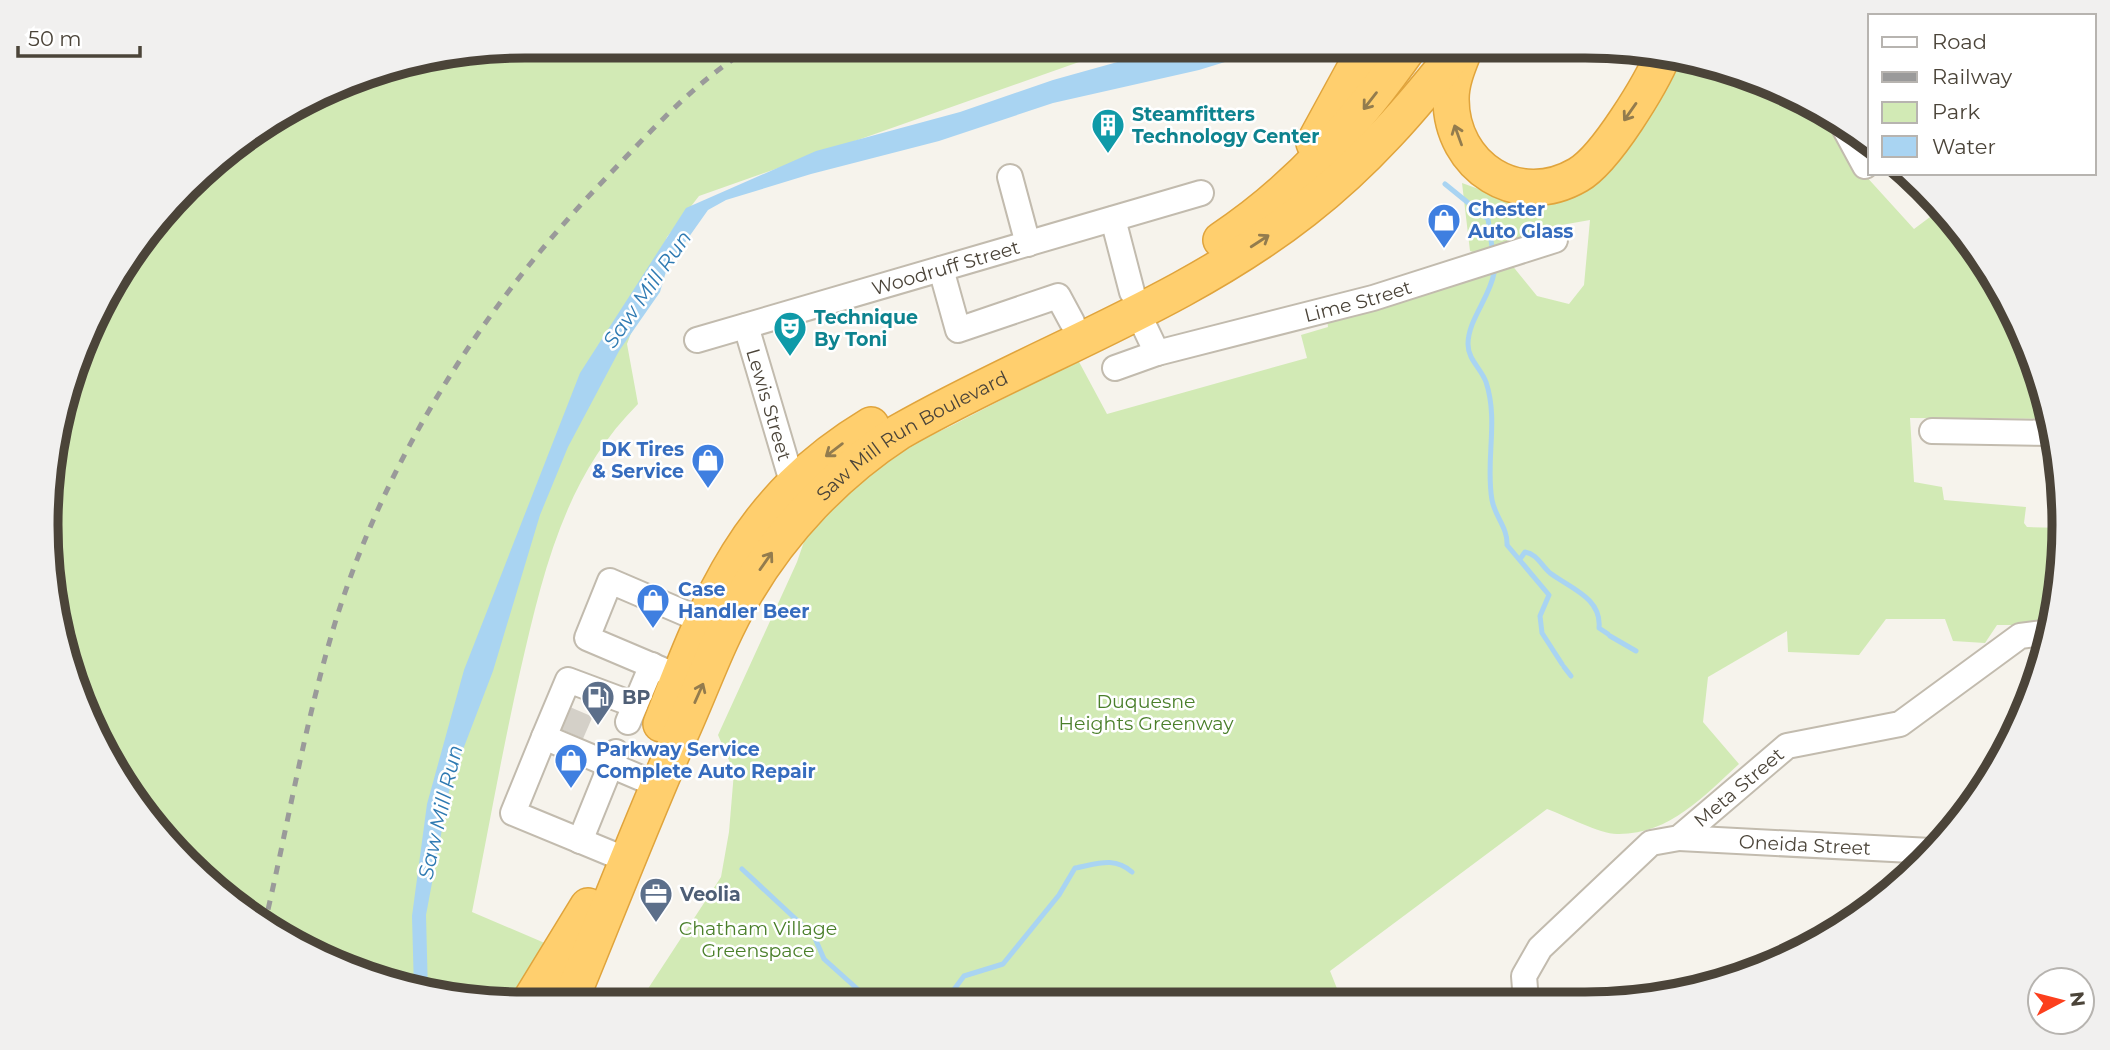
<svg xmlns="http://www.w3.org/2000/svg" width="2110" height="1050" font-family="Montserrat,sans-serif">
	<rect width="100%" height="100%" fill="#f6f3ec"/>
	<g fill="#d2eab5">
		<path d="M525,46H1143L1113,50L699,196L667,237L627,344L638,404C564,478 543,573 520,672C502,752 488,832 472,912L547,944L522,1004L431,995L341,968L258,923L186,864L95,737L50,587L55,431L82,342L126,259L233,145L370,71Z"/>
		<path d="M1681,56L1769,82L1820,109L1854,163L1914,229L1942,208L1984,259L2028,342L2052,419L1910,418L1914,482L1942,487L1944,500L2026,507L2024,523L2027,527L2064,528L2053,625H1997L1985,643L1953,641L1945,619H1886L1859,655L1788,652L1787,631L1708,677L1703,722L1739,764C1704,796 1669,835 1617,834C1600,834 1564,815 1547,809L1330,971L1342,1001L638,1004L721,877L729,832L734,772L718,735L797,562L808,530L819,516L901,449L949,427L1078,360L1107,414L1307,358L1301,335L1328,327L1327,320L1511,264L1537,296L1569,304L1584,285L1590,220L1550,227L1482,255L1470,251L1462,183L1520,204L1542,207L1570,199L1600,179Z"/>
	</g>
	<path fill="#a9d4f2" d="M1199,46H1277L1199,70L1053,103L939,141L811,174L726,200L708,210L667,268L660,292L619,351L568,447L540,515L493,671L451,781L426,915L428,994L414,990L412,916L427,804L464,670L580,373L686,208L816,151L960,112L1053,80L1121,61Z"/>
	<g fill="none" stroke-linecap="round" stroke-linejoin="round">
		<g stroke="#a9d4f2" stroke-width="5">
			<path d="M1445,184L1488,219L1493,254"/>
			<path d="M1494,273C1490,297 1468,320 1468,344C1468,360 1481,368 1486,382C1499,421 1485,461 1492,500C1495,517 1508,528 1507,545L1549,595L1540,616L1542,633L1562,664"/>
			<path d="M1520,559L1525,552C1537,554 1541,565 1550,573C1570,588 1602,598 1599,628L1608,634"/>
			<path d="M1610,636L1636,651"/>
			<path d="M1564,667L1571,676"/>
			<path d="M742,869L814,936L824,959L873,1003"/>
			<path d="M944,1003L964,976L1003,964L1059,895L1075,868C1097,864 1114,856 1132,872"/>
		</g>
		<path stroke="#d4d0c8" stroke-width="24" stroke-dasharray="24 12" stroke-linecap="butt" d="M572,734L585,704"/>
		<defs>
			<g id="minor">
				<path d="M1840,120L1865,166"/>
				<path d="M1010,177L1028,244"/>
				<path d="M1113,219L1132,292"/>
				<path d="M941,269L958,330L1058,296L1072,322"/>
				<path d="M1137,311L1157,353"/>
				<path id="s1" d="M746,326L793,485"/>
				<path id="s2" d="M697,340L1201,193"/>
				<path id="s3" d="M1115,368L1157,353L1373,298L1555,240"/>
				<path d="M1932,431L2055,433"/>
				<path d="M2062,545H2063"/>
				<path d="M679,677L587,638L610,581L701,620"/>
				<path d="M635,705L568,680L544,737L641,778"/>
				<path d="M628,722L652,665"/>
				<path d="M544,737L513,813L610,853"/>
				<path id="s4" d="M1679,838L1931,851"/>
				<path d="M580,841L616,752"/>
				<path id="s5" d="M1526,1001L1524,976L1540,948L1651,843L1679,838L1787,746L1900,724L2020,636L2051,632"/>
			</g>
			<g id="highway">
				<path d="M1463,53C1457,68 1451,83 1451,99C1451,167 1518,210 1578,175C1606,159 1651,84 1664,53"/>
				<path d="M1314,143L1367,46"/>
				<path d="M1221,240C1298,189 1358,120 1410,46"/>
				<path d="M661,724C710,596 748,499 871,425"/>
				<path d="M528,1004L588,906"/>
				<path id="s6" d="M569,1004C606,914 641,824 680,735C701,689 718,639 744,595C782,530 836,473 899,432C1032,356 1183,305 1304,210C1365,163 1414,106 1461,46"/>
			</g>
		</defs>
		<use href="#minor" stroke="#c2bbae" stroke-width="28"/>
		<use href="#highway" stroke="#e0a43c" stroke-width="38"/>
		<use href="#minor" stroke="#fff" stroke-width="24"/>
		<use href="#highway" stroke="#ffcf6e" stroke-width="35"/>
		<path stroke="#9a9a9a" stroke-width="5" stroke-dasharray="9 9" stroke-linecap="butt" d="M264,927C288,825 305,722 335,623C386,457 485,303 605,179C650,132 697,79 754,46"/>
	</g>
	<defs><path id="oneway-shaft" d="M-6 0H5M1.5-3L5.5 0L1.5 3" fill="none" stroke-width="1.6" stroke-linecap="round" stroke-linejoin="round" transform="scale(1.75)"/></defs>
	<g stroke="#937c4e">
		<use href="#oneway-shaft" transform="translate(1370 101) rotate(128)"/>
		<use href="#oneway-shaft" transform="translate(1630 112) rotate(125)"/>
		<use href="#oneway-shaft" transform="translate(1458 135) rotate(-110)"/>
		<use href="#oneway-shaft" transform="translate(1260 241) rotate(-33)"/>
		<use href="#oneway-shaft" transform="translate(834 450) rotate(143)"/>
		<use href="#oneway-shaft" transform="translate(766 561) rotate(-55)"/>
		<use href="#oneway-shaft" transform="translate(699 693) rotate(-66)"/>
	</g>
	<defs>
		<symbol id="building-pin" viewBox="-11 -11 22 30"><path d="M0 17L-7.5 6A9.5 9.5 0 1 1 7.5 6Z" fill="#0f9aa8" stroke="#fff"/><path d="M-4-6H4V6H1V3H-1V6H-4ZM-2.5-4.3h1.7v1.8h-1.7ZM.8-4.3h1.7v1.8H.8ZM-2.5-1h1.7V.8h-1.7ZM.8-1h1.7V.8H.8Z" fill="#fff"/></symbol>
		<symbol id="shop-pin" viewBox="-11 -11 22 30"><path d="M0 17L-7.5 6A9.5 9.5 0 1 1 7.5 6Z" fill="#3f7fe0" stroke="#fff"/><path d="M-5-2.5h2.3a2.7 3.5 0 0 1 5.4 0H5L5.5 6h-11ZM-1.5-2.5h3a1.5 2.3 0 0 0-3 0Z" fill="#fff"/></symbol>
		<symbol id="theatre-pin" viewBox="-11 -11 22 30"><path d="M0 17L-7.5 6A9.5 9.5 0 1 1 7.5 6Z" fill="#0f9aa8" stroke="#fff"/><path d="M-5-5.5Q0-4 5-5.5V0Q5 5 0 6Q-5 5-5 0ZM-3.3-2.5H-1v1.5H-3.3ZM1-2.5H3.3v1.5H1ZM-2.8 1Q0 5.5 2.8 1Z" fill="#fff"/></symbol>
		<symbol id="fuel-pin" viewBox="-11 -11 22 30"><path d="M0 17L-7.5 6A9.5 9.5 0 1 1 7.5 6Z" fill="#5c6f8a" stroke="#fff"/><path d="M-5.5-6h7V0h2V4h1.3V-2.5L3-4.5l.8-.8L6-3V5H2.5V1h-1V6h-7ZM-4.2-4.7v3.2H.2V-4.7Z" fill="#fff"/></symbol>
		<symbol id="office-pin" viewBox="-11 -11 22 30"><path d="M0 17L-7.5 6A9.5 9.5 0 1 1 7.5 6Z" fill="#5c6f8a" stroke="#fff"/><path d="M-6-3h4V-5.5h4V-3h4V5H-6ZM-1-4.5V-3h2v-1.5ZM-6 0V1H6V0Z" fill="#fff"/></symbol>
	</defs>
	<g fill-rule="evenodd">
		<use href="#building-pin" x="1089" y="106" width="38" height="52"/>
		<use href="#shop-pin" x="1425" y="201" width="38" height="52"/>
		<use href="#theatre-pin" x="771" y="309" width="38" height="52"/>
		<use href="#shop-pin" x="689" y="441" width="38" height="52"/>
		<use href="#shop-pin" x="634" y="581" width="38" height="52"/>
		<use href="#fuel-pin" x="579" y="678" width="38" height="52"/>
		<use href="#shop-pin" x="552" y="741" width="38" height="52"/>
		<use href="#office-pin" x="637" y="875" width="38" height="52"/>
	</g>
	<g text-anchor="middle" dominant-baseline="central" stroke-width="5" stroke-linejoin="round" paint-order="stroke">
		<g font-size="19" font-weight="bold" fill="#0d838f" stroke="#fff" text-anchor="start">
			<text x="1132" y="114">Steamfitters<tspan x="1132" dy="22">Technology Center</tspan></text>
			<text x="814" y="317">Technique<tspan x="814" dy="22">By Toni</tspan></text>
		</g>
		<g font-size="19" font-weight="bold" fill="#366cbe" stroke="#fff" text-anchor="start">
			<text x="1468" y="209">Chester<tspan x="1468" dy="22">Auto Glass</tspan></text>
			<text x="684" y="449" text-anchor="end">DK Tires<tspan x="684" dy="22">&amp; Service</tspan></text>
			<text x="678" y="589">Case<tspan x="678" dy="22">Handler Beer</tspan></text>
			<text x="596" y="749">Parkway Service<tspan x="596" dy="22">Complete Auto Repair</tspan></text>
		</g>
		<g font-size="19" fill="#4b4439" stroke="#fff">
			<text stroke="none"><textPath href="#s2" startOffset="259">Woodruff Street</textPath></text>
			<text stroke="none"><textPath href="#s3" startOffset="252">Lime Street</textPath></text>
			<text stroke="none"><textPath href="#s1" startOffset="82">Lewis Street</textPath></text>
			<text stroke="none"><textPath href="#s6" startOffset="681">Saw Mill Run Boulevard</textPath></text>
			<text stroke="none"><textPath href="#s5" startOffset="317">Meta Street</textPath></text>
			<text stroke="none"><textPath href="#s4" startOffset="126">Oneida Street</textPath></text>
		</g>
		<g font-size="19" font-weight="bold" fill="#4e5e75" stroke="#fff" text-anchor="start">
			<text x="622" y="697">BP</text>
			<text x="680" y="894">Veolia</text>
		</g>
		<g font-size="19" fill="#4a7f2a" stroke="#fff">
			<text x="1146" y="701">Duquesne<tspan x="1146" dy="22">Heights Greenway</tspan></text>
			<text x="758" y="928">Chatham Village<tspan x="758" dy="22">Greenspace</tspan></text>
		</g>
		<g font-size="21" font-style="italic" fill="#2e7ab2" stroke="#fff">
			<text transform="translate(647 289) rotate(-55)">Saw Mill Run</text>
			<text transform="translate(440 812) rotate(-77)">Saw Mill Run</text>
		</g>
	</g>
	<path d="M0 0H2110V1050H0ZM525 58H1585A467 467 0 0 1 2052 525V525A467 467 0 0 1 1585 992H525A467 467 0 0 1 58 525V525A467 467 0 0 1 525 58Z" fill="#f1f0ef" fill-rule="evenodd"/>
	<path fill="none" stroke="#4b4439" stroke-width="9" d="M525 58H1585A467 467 0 0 1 2052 525V525A467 467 0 0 1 1585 992H525A467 467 0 0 1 58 525V525A467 467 0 0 1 525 58Z"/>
	<rect x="1868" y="14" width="228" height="161" fill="#ffffff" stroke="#b7b4b0" stroke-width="2"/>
	<rect x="1882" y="37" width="35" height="10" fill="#ffffff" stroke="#b7b4b0" stroke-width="2"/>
	<text x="1932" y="49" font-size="21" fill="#4b4439">Road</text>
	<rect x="1882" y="72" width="35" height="10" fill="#9a9a9a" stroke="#b7b4b0" stroke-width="2"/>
	<text x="1932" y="84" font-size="21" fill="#4b4439">Railway</text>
	<rect x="1882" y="102" width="35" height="21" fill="#d2eab5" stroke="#b7b4b0" stroke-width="2"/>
	<text x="1932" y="119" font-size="21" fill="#4b4439">Park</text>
	<rect x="1882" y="136" width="35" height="21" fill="#a9d4f2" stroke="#b7b4b0" stroke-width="2"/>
	<text x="1932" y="154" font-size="21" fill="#4b4439">Water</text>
	<g transform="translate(2061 1001) rotate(83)"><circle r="33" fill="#ffffff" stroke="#b7b4b0" stroke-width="2"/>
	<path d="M0-5L12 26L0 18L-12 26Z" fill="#fc3f1d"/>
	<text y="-10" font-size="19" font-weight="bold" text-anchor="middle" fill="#4b4439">N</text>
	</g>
	<path d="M18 46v10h122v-10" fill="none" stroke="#4b4439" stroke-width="3.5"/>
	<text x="28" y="46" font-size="21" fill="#4b4439" stroke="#ffffff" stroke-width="5" paint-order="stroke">50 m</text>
</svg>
